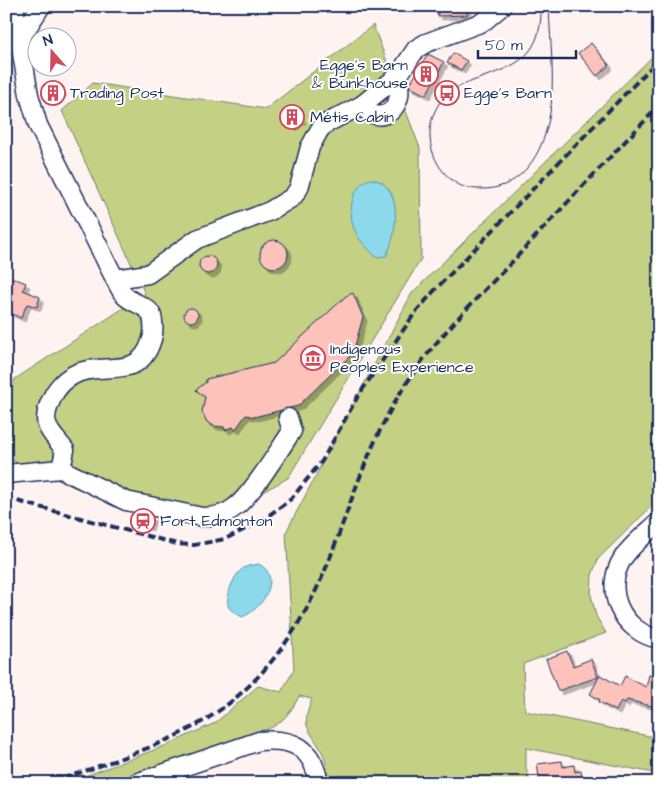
<svg xmlns="http://www.w3.org/2000/svg" width="665" height="789" font-family="'Architects Daughter',sans-serif">
	<defs>
		<filter id="shadow"><feDropShadow dx="4" dy="4" stdDeviation="0" flood-color="#0004"/></filter>
	</defs>
	<rect width="100%" height="100%" fill="#fff3f1"/>
	<filter id="ink" filterUnits="userSpaceOnUse"><feTurbulence type="fractalNoise" baseFrequency=".02" numOctaves="2"/><feDisplacementMap in="SourceGraphic" scale="10" xChannelSelector="R" yChannelSelector="G"/><feConvolveMatrix kernelMatrix="1 2 1 2 8 2 1 2 1" color-interpolation-filters="sRGB"/></filter>
	<g filter="url(#ink)">
		<g fill="#c4d084" stroke="#708071">
			<path d="M373,25L420,148L421,259L288,478L250,499L215,510L124,508L6,458V402L15,379L145,294L62,111L93,83L266,109Z"/>
			<path d="M659,50V499L598,559L592,575L591,595L596,616L606,633L523,664L525,711L659,738V774L526,748V769L531,783H329C327,773 327,761 322,752C309,727 300,729 312,699L299,696C292,712 277,730 259,731L109,783H67L167,745L215,723L258,686L281,692L294,670L286,532L412,293Z"/>
		</g>
		<g fill="#8bd9ea" stroke="#5e95b2">
			<path d="M370,179C404,181 398,235 386,256L376,257C370,250 360,242 356,233C347,216 350,186 370,179Z"/>
			<path d="M259,564C284,577 261,611 242,617C238,614 232,612 229,608C224,598 234,573 244,568C248,565 255,565 259,564Z"/>
		</g>
		<g fill="#fdc2b9" stroke="#1b2f5e" filter="url(#shadow)">
			<path d="M437,6H467V15L438,16Z"/>
			<path d="M591,43L609,65L597,76L578,53Z"/>
			<path d="M453,53L467,61L461,70L447,63Z"/>
			<path d="M428,54L444,62L426,95L410,87V84Z"/>
			<path d="M55,83L63,92L51,102L43,93Z"/>
			<path d="M292,107L302,119L293,127L283,115Z"/>
			<circle cx="274" cy="254" r="14"/>
			<circle cx="208" cy="265" r="9"/>
			<path d="M6,275L26,283L23,290L40,297L37,307L27,304L21,318L6,311Z"/>
			<path d="M353,293L363,317L353,353L298,406L254,417L246,415L235,430L233,427L225,430L224,427L214,426L207,422L202,412L205,397L196,390L206,382V379L274,363L346,296Z"/>
			<circle cx="191" cy="315" r="7"/>
			<path d="M137,514L152,517L149,527L134,523Z"/>
			<path d="M567,651L573,666L591,659L598,677L558,691L546,659Z"/>
			<path d="M600,675L620,686L625,676L646,687L649,675L659,677V708L627,700L625,703L621,701L616,711L599,702L600,700L590,694Z"/>
			<path d="M562,761L563,767L574,765L575,772L581,771L583,783H540L537,764Z"/>
		</g>
		<g fill="none" stroke-linecap="round" stroke-linejoin="round">
			<defs>
				<g id="minor">
					<path d="M14,6L29,95L38,125L115,279C118,284 121,292 125,296C133,304 148,305 152,316C154,324 154,335 151,342C139,379 107,363 80,372C66,377 56,388 51,400C39,426 51,432 65,450L61,469"/>
					<path d="M21,37L41,6"/>
					<path d="M398,76C399,83 401,93 398,100C391,118 373,121 362,105L398,76L416,49L426,43L483,22L502,6"/>
					<path d="M115,279L148,274L197,239L270,211L293,197L299,188L310,147L320,129L327,123L362,105"/>
					<path d="M6,474L61,469L126,501L202,517C214,517 226,515 235,507C252,495 279,450 292,431L288,418"/>
					<path d="M659,522C647,533 632,544 623,558C602,590 622,632 659,639"/>
					<path d="M136,783L259,741C294,738 312,747 319,783"/>
				</g>
			</defs>
			<use href="#minor" stroke="#1b2f5e" stroke-width="21"/>
			<use href="#minor" stroke="#fff" stroke-width="18"/>
			<path stroke="#1b2f5e" stroke-width="1" d="M541,6C543,72 497,67 452,90C421,113 423,161 456,183C463,188 472,189 481,189C517,190 539,160 547,127C557,91 550,44 549,6"/>
			<g stroke="#1b2f5e" stroke-width="4" stroke-dasharray="8 4" stroke-linecap="butt">
				<path d="M6,498L177,544L194,545L225,539L260,522L291,499L322,461L358,396L415,313L434,291L659,59"/>
				<path d="M52,783C99,765 149,751 193,727C263,689 306,623 333,550C355,491 374,430 410,378C439,335 477,298 513,261C561,209 610,157 659,106"/>
			</g>
		</g>
	</g>
	<defs>
		<symbol id="building-ring" viewBox="-11 -11 22 22"><circle r="9.5" fill="#fff" stroke="#d1495b" stroke-width="1.5"/><path d="M-4-6H4V6H1V3H-1V6H-4ZM-2.5-4.3h1.7v1.8h-1.7ZM.8-4.3h1.7v1.8H.8ZM-2.5-1h1.7V.8h-1.7ZM.8-1h1.7V.8H.8Z" fill="#d1495b"/></symbol>
		<symbol id="bus-ring" viewBox="-11 -11 22 22"><circle r="9.5" fill="#fff" stroke="#d1495b" stroke-width="1.5"/><path d="M-5-6H5V4H4V6H2V4H-2V6H-4V4H-5ZM-3.5-4V0h7V-4ZM-3.5 1.2v1.5H-2V1.2ZM2 1.2v1.5H3.5V1.2Z" fill="#d1495b"/></symbol>
		<symbol id="museum-ring" viewBox="-11 -11 22 22"><circle r="9.5" fill="#fff" stroke="#d1495b" stroke-width="1.5"/><path d="M0-6L6-3V-2H-6V-3ZM-5-1h2V3h-2ZM-1-1h2V3h-2ZM3-1h2V3H3ZM-6 4H6V6H-6Z" fill="#d1495b"/></symbol>
		<symbol id="station-ring" viewBox="-11 -11 22 22"><circle r="9.5" fill="#fff" stroke="#d1495b" stroke-width="1.5"/><path d="M-3-6H3Q5-6 5-4V2Q5 4 3 4L4.5 6H3L1.5 4h-3L-3 6H-4.5L-3 4Q-5 4-5 2V-4Q-5-6-3-6ZM-3.5-4v3h7v-3ZM-3.5 1v1.5H-2V1ZM2 1v1.5H3.5V1Z" fill="#d1495b"/></symbol>
	</defs>
	<g fill-rule="evenodd">
		<use href="#building-ring" x="412" y="60" width="28" height="28"/>
		<use href="#building-ring" x="39" y="79" width="28" height="28"/>
		<use href="#bus-ring" x="433" y="79" width="28" height="28"/>
		<use href="#building-ring" x="278" y="103" width="28" height="28"/>
		<use href="#museum-ring" x="299" y="344" width="28" height="28"/>
		<use href="#station-ring" x="129" y="507" width="28" height="28"/>
	</g>
	<g text-anchor="middle" dominant-baseline="central" stroke-width="4" stroke-linejoin="round" paint-order="stroke">
		<g font-size="16" fill="#1b2f5e" stroke="#fff" text-anchor="start">
			<text x="408" y="65" text-anchor="end">Egge's Barn<tspan x="408" dy="18">&amp; Bunkhouse</tspan></text>
			<text x="70" y="93">Trading Post</text>
			<text x="464" y="93">Egge's Barn</text>
			<text x="310" y="117">Métis Cabin</text>
			<text x="330" y="349">Indigenous<tspan x="330" dy="18">Peoples Experience</tspan></text>
			<text x="160" y="521">Fort Edmonton</text>
		</g>
	</g>
	<rect width="665" height="789" fill="none" stroke="#fff" stroke-width="25"/>
	<rect x="12" y="12" width="640" height="764" fill="none" stroke="#1b2f5e" stroke-width="2" filter="url(#ink)"/>
	<g transform="translate(52 52) rotate(340)"><circle r="24" fill="#ffffff" stroke="#a4acbf"/>
	<path d="M0-4L9 19L0 12L-9 19Z" fill="#d1495b"/>
	<text y="-8" font-size="14" font-weight="bold" text-anchor="middle" fill="#1b2f5e">N</text>
	</g>
	<path d="M478 50v8h98v-8" fill="none" stroke="#1b2f5e" stroke-width="2.5"/>
	<text x="485" y="50" font-size="15" fill="#1b2f5e" stroke="#ffffff" stroke-width="4" paint-order="stroke">50 m</text>
</svg>
